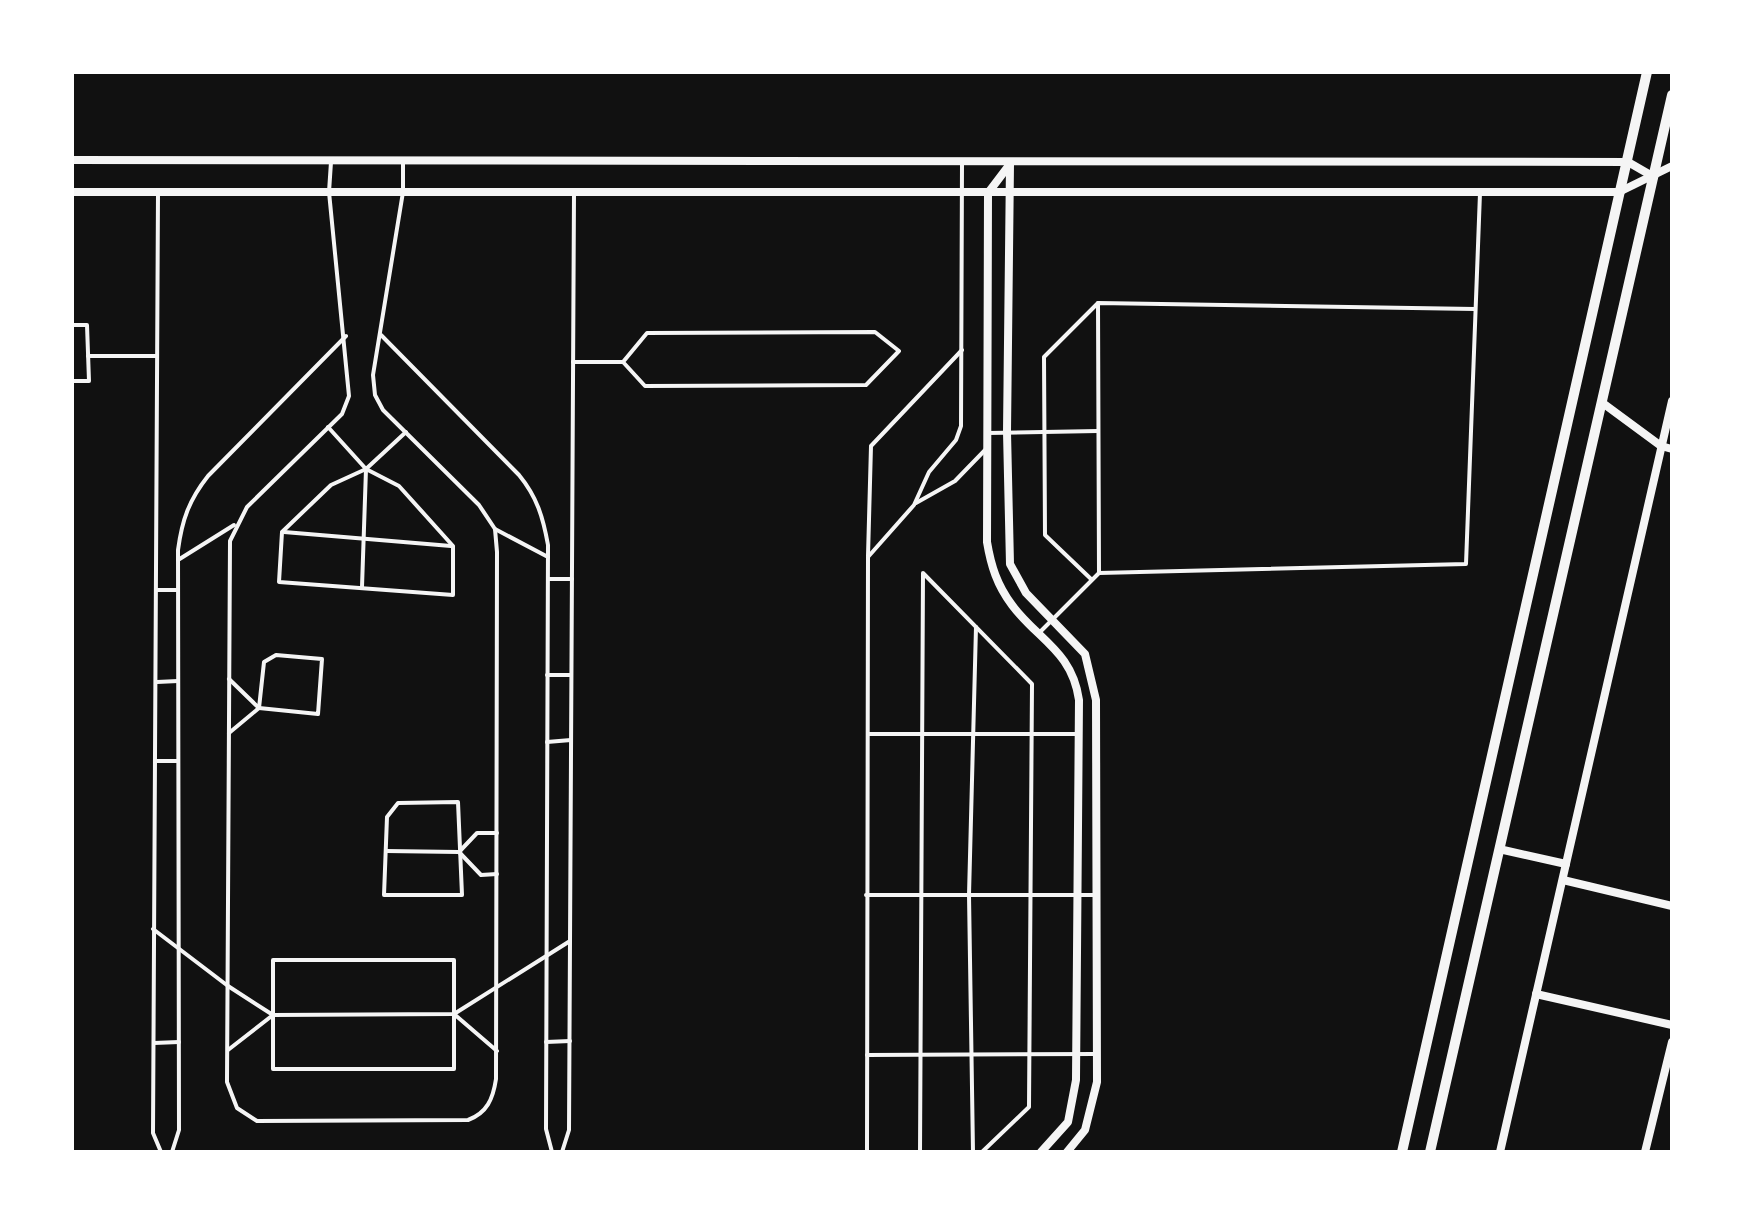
<svg xmlns="http://www.w3.org/2000/svg" width="1744" height="1224" font-family="'Fira Sans',sans-serif">
	<rect width="100%" height="100%" fill="#111"/>
	<g fill="none" stroke-linecap="round" stroke-linejoin="round">
		<g stroke="#f5f5f5" stroke-width="4">
			<path d="M331,162L329,192L349,396L342,414L247,507L230,541L227,1082L237,1108L257,1121L468,1120C487,1113 493,1099 496,1079L497,552L495,529L479,505L383,410L375,395L373,375L403,192V162"/>
			<path d="M158,193L153,1133L161,1152"/>
			<path d="M72,325H87L89,381H72"/>
			<path d="M381,335L519,475C537,497 543,517 548,545L546,1129L552,1152"/>
			<path d="M88,356H157"/>
			<path d="M573,362H623L647,333L875,332L899,351L866,385L645,386L623,362"/>
			<path d="M328,427L366,469L399,486L453,546V595L279,582L282,532L331,485L366,469L406,432"/>
			<path d="M988,433L1098,431"/>
			<path d="M916,503L955,481L987,448"/>
			<path d="M495,529L548,557"/>
			<path d="M284,532L451,546"/>
			<path d="M868,556L871,446L962,350"/>
			<path d="M178,560L234,525"/>
			<path d="M1099,573L1098,303L1475,309"/>
			<path d="M548,579H572"/>
			<path d="M1091,579L1045,535L1044,357L1098,303"/>
			<path d="M362,587L366,469"/>
			<path d="M157,590H178"/>
			<path d="M1039,633L1099,573L1466,564L1480,193"/>
			<path d="M276,655L322,659L318,714L259,708L264,662Z"/>
			<path d="M547,675H571"/>
			<path d="M157,682L178,681"/>
			<path d="M229,733L259,708L229,679"/>
			<path d="M868,734H1077"/>
			<path d="M547,742L571,740"/>
			<path d="M155,761H178"/>
			<path d="M458,802L462,895H384L387,817L398,803Z"/>
			<path d="M386,851L459,852"/>
			<path d="M497,874L481,875L459,852L477,833H497"/>
			<path d="M866,895H1094"/>
			<path d="M153,929L228,986L273,1015L454,1014L570,941"/>
			<rect x="273" y="960" width="181" height="109"/>
			<path d="M454,1014L497,1051"/>
			<path d="M546,1042L570,1041"/>
			<path d="M154,1043L179,1042"/>
			<path d="M228,1050L273,1015"/>
			<path d="M867,1055L1097,1054"/>
			<path d="M172,1152L179,1130L178,550C182,520 189,500 208,476L346,336"/>
			<path d="M562,1152L569,1130L574,193"/>
			<path d="M867,1152L868,557L914,505L929,472L956,440L961,426L962,163"/>
			<path d="M920,1152L923,573L1032,684L1029,1107L982,1152"/>
			<path d="M973,1152L969,895L976,627"/>
		</g>
		<g stroke="#f5f5f5" stroke-width="8">
			<path d="M72,160L1628,162L1654,177"/>
			<path d="M1010,164L988,193L987,542C991,566 997,585 1012,605C1038,640 1072,651 1079,700L1076,1080L1068,1122L1041,1152"/>
			<path d="M1010,164L1007,432L1010,564L1026,593L1085,654L1096,700L1097,1082L1085,1130L1067,1152"/>
			<path d="M72,192H1619L1672,166"/>
			<path d="M1604,404L1661,446L1672,449"/>
			<path d="M1499,849L1566,864"/>
			<path d="M1563,880L1672,906"/>
			<path d="M1536,994L1672,1025"/>
			<path d="M1500,1152L1672,401"/>
			<path d="M1645,1152L1672,1042"/>
		</g>
		<g stroke="#f5f5f5" stroke-width="10">
			<path d="M1402,1152L1647,72"/>
			<path d="M1430,1152L1672,95"/>
		</g>
	</g>
	<rect width="1744" height="1224" fill="none" stroke="#ffffff" stroke-width="148"/>
</svg>
